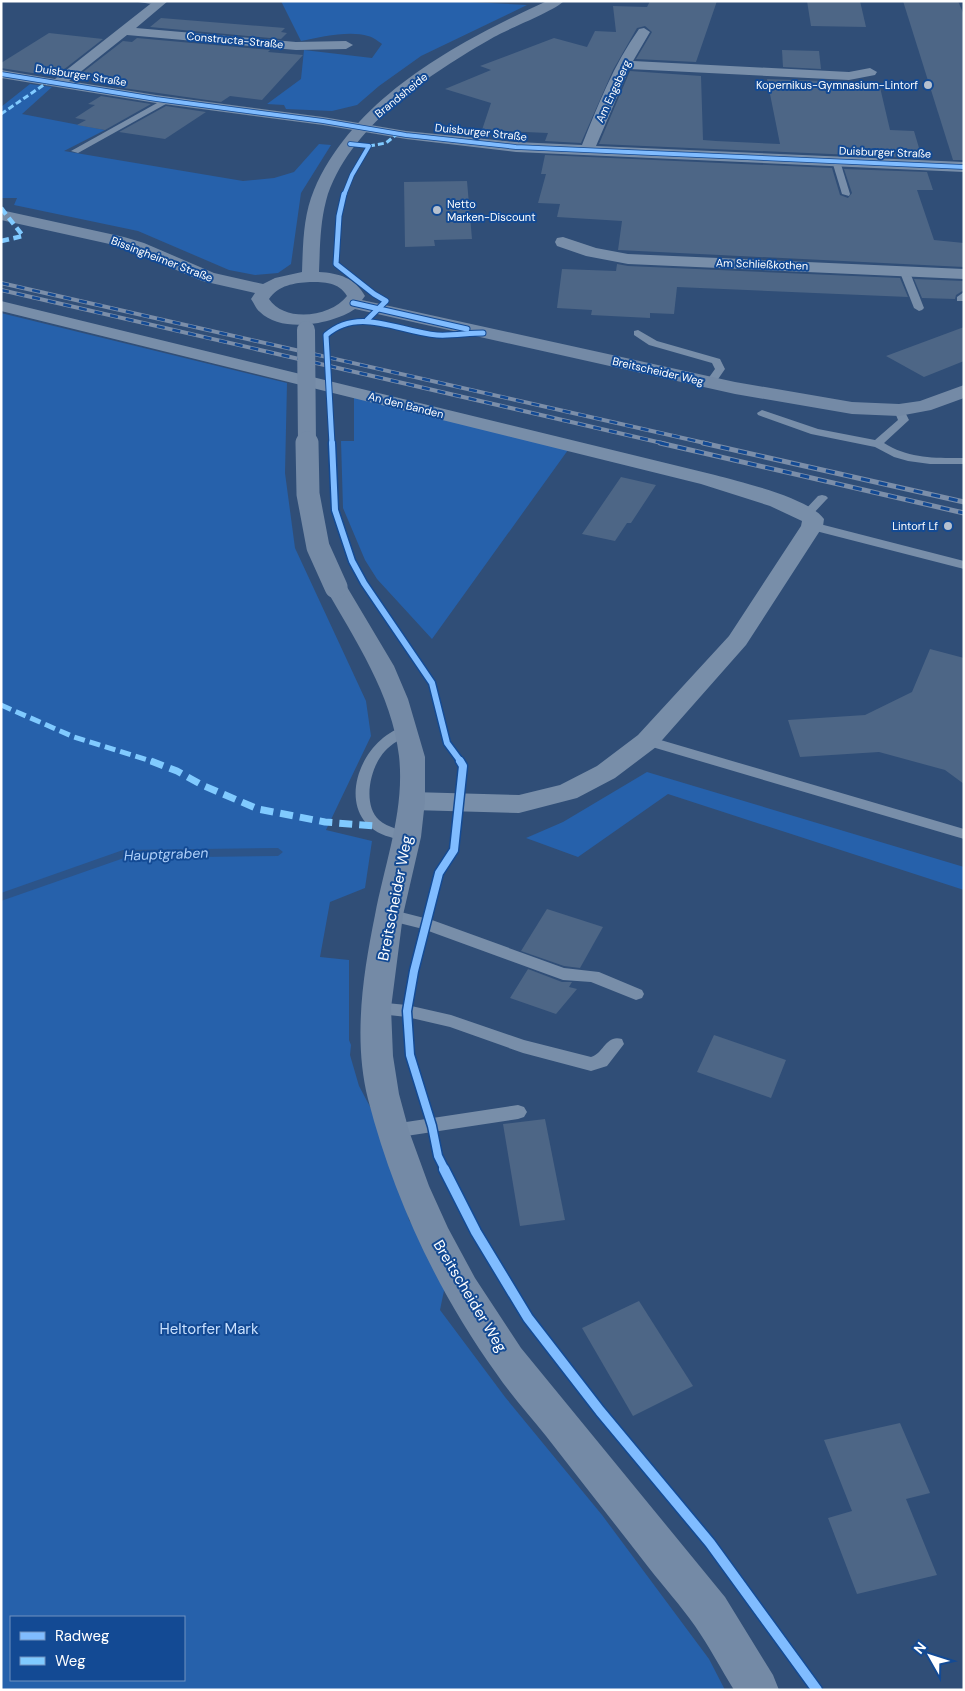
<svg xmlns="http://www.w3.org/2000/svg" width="965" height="1691" font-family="'DM Sans',sans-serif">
	<rect width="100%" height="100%" fill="#304e77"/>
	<g fill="#2661ab" fill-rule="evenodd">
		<path d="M281,1H450L527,5L421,56L379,86L357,105L332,111L286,109L284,105L267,104L301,79L304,50L372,58L382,44C378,41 373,37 368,36C350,30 320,37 301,41Z"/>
		<path d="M30,84L52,87L22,114L105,130L64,151L243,181L274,178L294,172L319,144L331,145L301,193L291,264L278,273L255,275L229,270L138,231L14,205L17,198H1V107Z"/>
		<path d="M1,313L287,383L285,473L295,548L366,701L371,736L326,830L372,841L365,888L330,902L320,957L349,960V1040L351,1045L350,1055L359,1086L391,1146L409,1220L447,1276L440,1310L505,1397L602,1515L709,1659L725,1690H1ZM11,1617H184V1680H11Z"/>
		<path d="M354,397L568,450L432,639L377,579L365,560L343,508L341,441H354Z"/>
		<path d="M647,772L964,867V890L668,794L578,857L526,838L563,822Z"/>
	</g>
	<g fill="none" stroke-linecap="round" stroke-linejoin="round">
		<path fill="#2c5489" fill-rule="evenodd" d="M278,848L283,852L278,856L124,858L1,901V893L123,850Z"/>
	</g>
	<g fill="#4d6686">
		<path d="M650,1H717L696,62L636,59L652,32L645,26L637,28L613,70L581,143L545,141L548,133L482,130L491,103L445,89L491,70L480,66L554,38L587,47L595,31L616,32L613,6L647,7Z"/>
		<path d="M807,1H860L866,27L811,26Z"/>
		<path d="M903,1H958L964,15V160H953Z"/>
		<path d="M161,18L285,28L281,32L287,33L281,39L150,27Z"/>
		<path d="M49,33L103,39L58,74L32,73L1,68V63Z"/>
		<path d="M137,38L270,50L268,52L303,55L262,100L230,96L221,102L116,87L126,81L78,76L123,41L132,42Z"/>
		<path d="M782,50L819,51L821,69L783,67Z"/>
		<path d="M630,71L701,76L703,140L716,141L780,144L767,79L879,83L890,130L914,131L922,158L599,144Z"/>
		<path d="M101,96L151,104L105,130L77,125L86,120L75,118L95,105L88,104Z"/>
		<path d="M166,106L206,112L165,139L119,132Z"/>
		<path d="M545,155L832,168L840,195L848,198L852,193L844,169L927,172L933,190H917L934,240L964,243V267L618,250L622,221L557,217L560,204L538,203L546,174H541Z"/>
		<path d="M467,181L472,239L434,240L435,246L405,247L404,182Z"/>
		<path d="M617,264L628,266L900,278L908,297L677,287L674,314L650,313V318L591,315L592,310L557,308L562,269L616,271Z"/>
		<path d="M914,279L964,281V290L956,295L955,299L922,298Z"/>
		<path d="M964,327V361L924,377L886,356Z"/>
		<path d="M621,477L656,485L631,523H627L615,541L582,534Z"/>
		<path d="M930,649L964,658V784L945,770L879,752L800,757L788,720L865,715L912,692Z"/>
		<path d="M547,909L603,927L580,968L564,966L521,951Z"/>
		<path d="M528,969L562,982H572L569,987L577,989L556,1014L510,998Z"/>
		<path d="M714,1035L786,1060L771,1098L697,1072Z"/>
		<path d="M545,1119L565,1220L520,1226L503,1124Z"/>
		<path d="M639,1301L693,1386L633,1416L582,1328Z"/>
		<path d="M900,1423L930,1493L906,1499L937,1575L857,1594L828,1518L852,1511L824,1440Z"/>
	</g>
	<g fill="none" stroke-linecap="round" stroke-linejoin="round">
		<g fill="#788ea9" fill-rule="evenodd">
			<path d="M131,1H160L162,3L159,5Z"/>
			<path d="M166,98L173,100L78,153L71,151Z"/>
			<path d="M833,159L840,161L850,194L849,196L842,194L832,161Z"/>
			<path d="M904,267L909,270L924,308L922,310L919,311L914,308L899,270Z"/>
			<path d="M964,292V301H957V297Z"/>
			<path d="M638,330L657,341L720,359L725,369L714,385H706L705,383L715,369L712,363L649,345L634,335V331Z"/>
			<path d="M899,407L903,408L909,420L884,443C909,459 936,458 964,458V464H930L908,461L894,457L875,447L811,434L758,415L757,413L762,410L818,429L875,440L898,420L894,410Z"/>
			<path d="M822,495L826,496L828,498L826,500L811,516H803L801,514L803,512L818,496Z"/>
			<path d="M812,522L964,561V569L808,529L806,526L808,523Z"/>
			<path d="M406,726L411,727L413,730L411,733C402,739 392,743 385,751C370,767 362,804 379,820C388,828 402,830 412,833L414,837L412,841C405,843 397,839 390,837C330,820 357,739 406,726Z"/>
			<path d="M647,736L964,829V839L642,744L640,741L642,738Z"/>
			<path d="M389,909L432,920L564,968L599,972L642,990L644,994L642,998L636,1000L591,982L563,980L423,929L383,919L381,915L383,911Z"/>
			<path d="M376,1002L407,1005L451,1015L524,1040L591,1057C604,1053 606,1034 622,1039L624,1044L607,1066L591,1071L523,1053L450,1027L407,1017L370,1013L368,1008L370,1003Z"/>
			<path d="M518,1105L524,1107L527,1112L524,1117L518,1119L393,1138L387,1136L384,1131L387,1126L393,1124Z"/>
		</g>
		<g fill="#788ea9" fill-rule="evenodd">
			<path d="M154,1H168L136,28L296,42L346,41L353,45L346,49L296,50L127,35L69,81L156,95L323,117L406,131L516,142L582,145C598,105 614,64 639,29L644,28L650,32L633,61L849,72L870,68L877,72L875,75L849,80L629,69L596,146L964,162V172L516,152L406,139L323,125L156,103L1,78V70L55,79Z"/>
			<path d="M563,237L596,248L628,254L964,269V279L628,264L586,256L557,246L555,242L557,238Z"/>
			<path d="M1,301L715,475C741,482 809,498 824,519L823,526L746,645L656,747L615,778L577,798L519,813L412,810L403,807L399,801L403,795L412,792L519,795L560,785L597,766L638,735L729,636L801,526L802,521L770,506L701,484L1,311Z"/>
		</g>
		<g fill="#748aa6" fill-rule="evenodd">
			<path d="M547,1H564C556,10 508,29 494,37C431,73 347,127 326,201C320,224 320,248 319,272C339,273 355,278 365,296L362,300L735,382L852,402L899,404L920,401L964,385V398L931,410L899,416L852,414L735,394L355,309C333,324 282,334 260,312C256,309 254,303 251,299L255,293L202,281L132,251L114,245L1,220V210L124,237L144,243L214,273L263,284L275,278L302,272C303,245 303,216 314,190C355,96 458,42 547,1ZM310,282C324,282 339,282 347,296C331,317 285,323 269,299C279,285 294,283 310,282Z"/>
			<path d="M336,580L344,582L347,587L394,666L408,699L425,757V801L421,837L403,915L391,1008L393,1056L399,1094L409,1131L429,1186L448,1228L475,1278L521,1348L725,1597L773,1675L779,1690H734C721,1669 709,1646 695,1626C681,1606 664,1587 649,1568C615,1524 580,1480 546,1436C529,1415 511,1395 496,1373C437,1291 393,1196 368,1099C353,1039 363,974 375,915C385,862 405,810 399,756C392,694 355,640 325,587L328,582Z"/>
		</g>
		<defs>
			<g id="rail-far1">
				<path d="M1,283L709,444"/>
				<path d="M1,290L666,444"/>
			</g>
			<g id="rail">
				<path d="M660,443L964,513"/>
				<path d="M703,443L964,502"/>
			</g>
		</defs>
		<use href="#rail-far1" stroke="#7b8ea9" stroke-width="4"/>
		<use href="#rail" stroke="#7b8ea9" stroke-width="5"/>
		<use href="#rail-far1" stroke="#134a94" stroke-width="2.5" stroke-dasharray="8" stroke-linecap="butt"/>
		<use href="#rail" stroke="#134a94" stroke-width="3" stroke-dasharray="9" stroke-linecap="butt"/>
		<path stroke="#748aa6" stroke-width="18" d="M306,330L307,444"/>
		<path stroke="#748aa6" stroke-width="23" d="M307,443L308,494L318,547L336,587"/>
		<g stroke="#80caff" stroke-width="3" stroke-dasharray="6 3" stroke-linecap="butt">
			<path d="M1,114L48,82"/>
			<path d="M369,146L386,143L397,134"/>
		</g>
		<path stroke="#80caff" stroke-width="4.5" stroke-dasharray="8 4.5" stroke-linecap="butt" d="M1,208L23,236L1,241"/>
		<path stroke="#80caff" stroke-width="5" stroke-dasharray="11 5" stroke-linecap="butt" d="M1,705L74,737L154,762"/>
		<path stroke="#80caff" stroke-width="7" stroke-dasharray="13 7" stroke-linecap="butt" d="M151,761L177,771L202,785L258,809L325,822L375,826"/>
		<defs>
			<g id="cycleway-far4">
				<path d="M1,74L156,99L323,121L406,135L516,147L964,167"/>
				<path d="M344,195L352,175L369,146L350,144"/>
			</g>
			<g id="cycleway-far3">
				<path d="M344,194L339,216L336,264L374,294L386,301L367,320"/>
				<path d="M353,303L467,329"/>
				<path d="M332,444L326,335C359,306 399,332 437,335C452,336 468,333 483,333"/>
			</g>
			<path id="cycleway-far2" d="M332,443L335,510L352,561L364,583L432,683L447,743L461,762"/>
			<path id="cycleway-far1" d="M445,1170L438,1156L432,1126L410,1055L407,1011L414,971L439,873L454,850L463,766L460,761"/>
			<path id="cycleway" d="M444,1169L476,1232L528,1318L600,1411L710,1543L817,1690"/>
		</defs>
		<use href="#cycleway-far4" stroke="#134a94" stroke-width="5.5"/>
		<use href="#cycleway-far3" stroke="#134a94" stroke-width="7"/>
		<use href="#cycleway-far2" stroke="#134a94" stroke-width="9"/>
		<use href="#cycleway-far1" stroke="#134a94" stroke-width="11"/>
		<use href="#cycleway" stroke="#134a94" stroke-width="13"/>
		<use href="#cycleway-far4" stroke="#80bcff" stroke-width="4"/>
		<use href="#cycleway-far3" stroke="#80bcff" stroke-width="5"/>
		<use href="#cycleway-far2" stroke="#80bcff" stroke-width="6"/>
		<use href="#cycleway-far1" stroke="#80bcff" stroke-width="8"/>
		<use href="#cycleway" stroke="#80bcff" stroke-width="10"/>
	</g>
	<g fill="#b7c1cf" stroke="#134a94" stroke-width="2">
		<circle cx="928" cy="85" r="5"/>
		<circle cx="437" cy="210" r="5"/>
		<circle cx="948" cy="526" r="5"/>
	</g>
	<g text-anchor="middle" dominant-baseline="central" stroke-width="4" stroke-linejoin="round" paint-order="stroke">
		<g font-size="11" fill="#fff" stroke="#134a94">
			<text transform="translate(235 40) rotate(5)">Constructa-Straße</text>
			<text transform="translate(81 75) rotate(9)">Duisburger Straße</text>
			<text transform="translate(613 91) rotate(-65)">Am Engsberg</text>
			<text transform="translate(401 95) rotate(-39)">Brandsheide</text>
			<text transform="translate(481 132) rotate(6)">Duisburger Straße</text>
			<text transform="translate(885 152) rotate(2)">Duisburger Straße</text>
			<text transform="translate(162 259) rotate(21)">Bissingheimer Straße</text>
			<text transform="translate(762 264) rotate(2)">Am Schließkothen</text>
			<text transform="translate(658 371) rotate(13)">Breitscheider Weg</text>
			<text transform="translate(406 405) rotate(14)">An den Banden</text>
		</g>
		<g font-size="11" fill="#fff" stroke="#134a94" text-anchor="end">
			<text x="918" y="85">Kopernikus-Gymnasium-Lintorf</text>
			<text x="447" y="204" text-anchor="start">Netto<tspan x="447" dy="13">Marken-Discount</tspan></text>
			<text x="938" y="526">Lintorf Lf</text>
		</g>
		<g font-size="14" font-style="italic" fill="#aecff9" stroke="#134a94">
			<text transform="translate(166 854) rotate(-2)">Hauptgraben</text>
		</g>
		<g font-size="15" fill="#fff" stroke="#134a94">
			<text transform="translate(395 898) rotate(-79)">Breitscheider Weg</text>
			<text transform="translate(470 1296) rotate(59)">Breitscheider Weg</text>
		</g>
		<g font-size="15" fill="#c9e0fd" stroke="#134a94">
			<text x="209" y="1329">Heltorfer Mark</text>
		</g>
	</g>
	<rect width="965" height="1691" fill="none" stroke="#ffffff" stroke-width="5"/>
	<rect x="10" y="1616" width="175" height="65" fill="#134a94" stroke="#7192bf"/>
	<rect x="20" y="1632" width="25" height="8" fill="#80bcff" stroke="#7192bf"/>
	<text x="55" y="1641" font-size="15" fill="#ffffff">Radweg</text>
	<rect x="20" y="1657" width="25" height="8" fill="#80caff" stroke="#7192bf"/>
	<text x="55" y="1666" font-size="15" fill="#ffffff">Weg</text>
	<g transform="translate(930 1656) rotate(309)" stroke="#134a94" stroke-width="4" paint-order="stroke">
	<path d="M0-4L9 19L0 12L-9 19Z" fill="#ffffff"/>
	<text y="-8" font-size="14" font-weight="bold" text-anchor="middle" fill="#ffffff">N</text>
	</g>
</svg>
